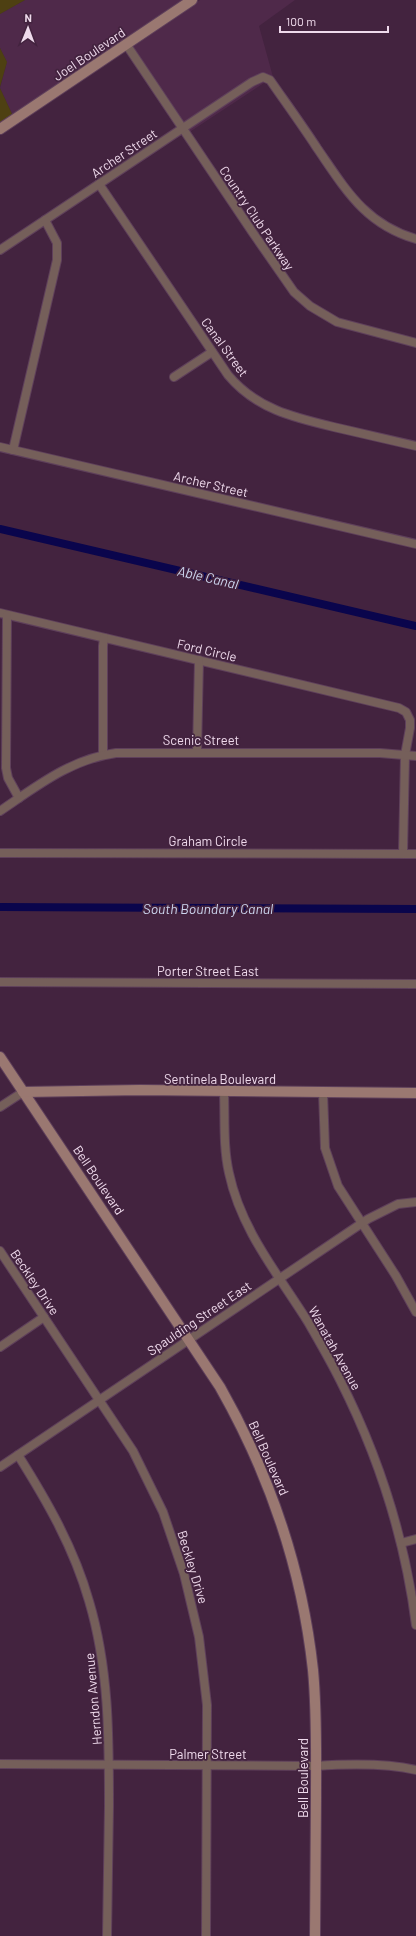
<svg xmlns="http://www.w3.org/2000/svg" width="416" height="1936" font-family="Barlow,sans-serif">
	<rect width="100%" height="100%" fill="#43233f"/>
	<g fill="#4f294a">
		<path d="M25,0H185L13,116L0,88L7,62L0,48V14Z"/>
		<path d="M200,0H295L259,26L273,77L188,133L127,49Z"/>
	</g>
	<g fill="#4e4012">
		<path d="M0,0H25L0,14Z"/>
		<path d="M0,48L7,62L0,87Z"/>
		<path d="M0,88L13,116L0,124Z"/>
	</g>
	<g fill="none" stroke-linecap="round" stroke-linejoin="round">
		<g stroke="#0a054c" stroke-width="8">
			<path d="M0,529L416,626"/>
			<path d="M1,907L416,909"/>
		</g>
		<defs>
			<g id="street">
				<path d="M126,44L253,233L294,292L310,306L337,322L416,343"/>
				<path d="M99,184L228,375C257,410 296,418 338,428C364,434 390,440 416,446"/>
				<path d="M0,250L252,82L263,77L270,80C286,103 302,125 317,148C346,190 365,224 416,239"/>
				<path d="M174,377L212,352"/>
				<path d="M0,447L416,544"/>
				<path d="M13,450L57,260V243L45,220"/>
				<path d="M0,613L399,708L406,712L410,720V728L405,755L403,854"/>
				<path d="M7,615L6,768L8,778L19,798"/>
				<path d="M197,752L199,660"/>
				<path d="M103,755V646L104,638"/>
				<path d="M0,811C37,786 71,759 116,753H380L416,756"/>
				<path d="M0,853L416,854"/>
				<path d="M0,982L416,984"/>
				<path d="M224,1092C225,1119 223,1147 229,1173C241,1230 278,1274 308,1322C319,1341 330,1360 340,1380C379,1457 405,1539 416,1625"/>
				<path d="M323,1092L325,1148L338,1186L396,1276L416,1312"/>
				<path d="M0,1107L23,1092"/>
				<path d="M0,1251L133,1451L163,1512L184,1574L199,1637L207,1705L206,1936"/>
				<path d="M0,1347L44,1317"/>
				<path d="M18,1455C47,1501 74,1548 89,1601C109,1668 109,1736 109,1806C108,1849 108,1893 107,1936"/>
				<path d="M0,1467L368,1219L398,1204L416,1202"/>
				<path d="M401,1543L416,1539"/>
				<path d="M0,1764L316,1766C347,1764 386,1763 416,1770"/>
			</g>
			<g id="secondary">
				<path d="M0,129L192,0"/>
				<path d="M0,1057L220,1387C270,1475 302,1569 313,1670C317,1712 316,1754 316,1797C316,1843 315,1890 315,1936"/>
				<path d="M23,1092L140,1090L416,1093"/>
			</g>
		</defs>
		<use href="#street" stroke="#5f405b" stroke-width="10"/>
		<use href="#secondary" stroke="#5f405b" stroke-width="12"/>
		<use href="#street" stroke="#755f5a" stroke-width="8"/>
		<use href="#secondary" stroke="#9a7871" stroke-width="10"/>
	</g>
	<g text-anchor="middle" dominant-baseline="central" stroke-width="3.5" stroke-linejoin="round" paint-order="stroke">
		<g font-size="13" fill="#efdaec" stroke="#43233f">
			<text transform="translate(89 54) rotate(-34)">Joel Boulevard</text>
			<text transform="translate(124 153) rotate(-34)">Archer Street</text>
			<text transform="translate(257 218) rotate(56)">Country Club Parkway</text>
			<text transform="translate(225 347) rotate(54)">Canal Street</text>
			<text transform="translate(211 484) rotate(13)">Archer Street</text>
			<text transform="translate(207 650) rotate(13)">Ford Circle</text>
			<text x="201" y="740">Scenic Street</text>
			<text x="208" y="841">Graham Circle</text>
			<text x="208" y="971">Porter Street East</text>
			<text x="220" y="1079">Sentinela Boulevard</text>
			<text transform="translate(99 1180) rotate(56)">Bell Boulevard</text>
			<text transform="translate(35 1282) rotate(56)">Beckley Drive</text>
			<text transform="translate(199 1318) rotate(-34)">Spaulding Street East</text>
			<text transform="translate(335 1348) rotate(61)">Wanatah Avenue</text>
			<text transform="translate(269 1458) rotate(66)">Bell Boulevard</text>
			<text transform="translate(193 1567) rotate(73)">Beckley Drive</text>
			<text transform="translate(93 1699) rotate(-95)">Herndon Avenue</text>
			<text x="208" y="1754">Palmer Street</text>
			<text transform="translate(303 1778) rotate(-90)">Bell Boulevard</text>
		</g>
		<g font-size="14" font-style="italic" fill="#ccd4ed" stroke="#43233f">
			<text transform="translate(208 577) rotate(13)">Able Canal</text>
			<text x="208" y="908">South Boundary Canal</text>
		</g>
	</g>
	<g transform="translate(28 28) rotate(1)" stroke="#43233f" stroke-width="3" paint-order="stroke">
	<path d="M0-3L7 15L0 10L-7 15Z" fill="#efdaec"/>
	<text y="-6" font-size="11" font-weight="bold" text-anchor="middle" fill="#efdaec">N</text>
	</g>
	<path d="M280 26v6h108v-6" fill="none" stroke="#efdaec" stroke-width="2"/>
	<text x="286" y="26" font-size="12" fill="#efdaec" stroke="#43233f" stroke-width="3" paint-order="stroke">100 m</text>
</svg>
